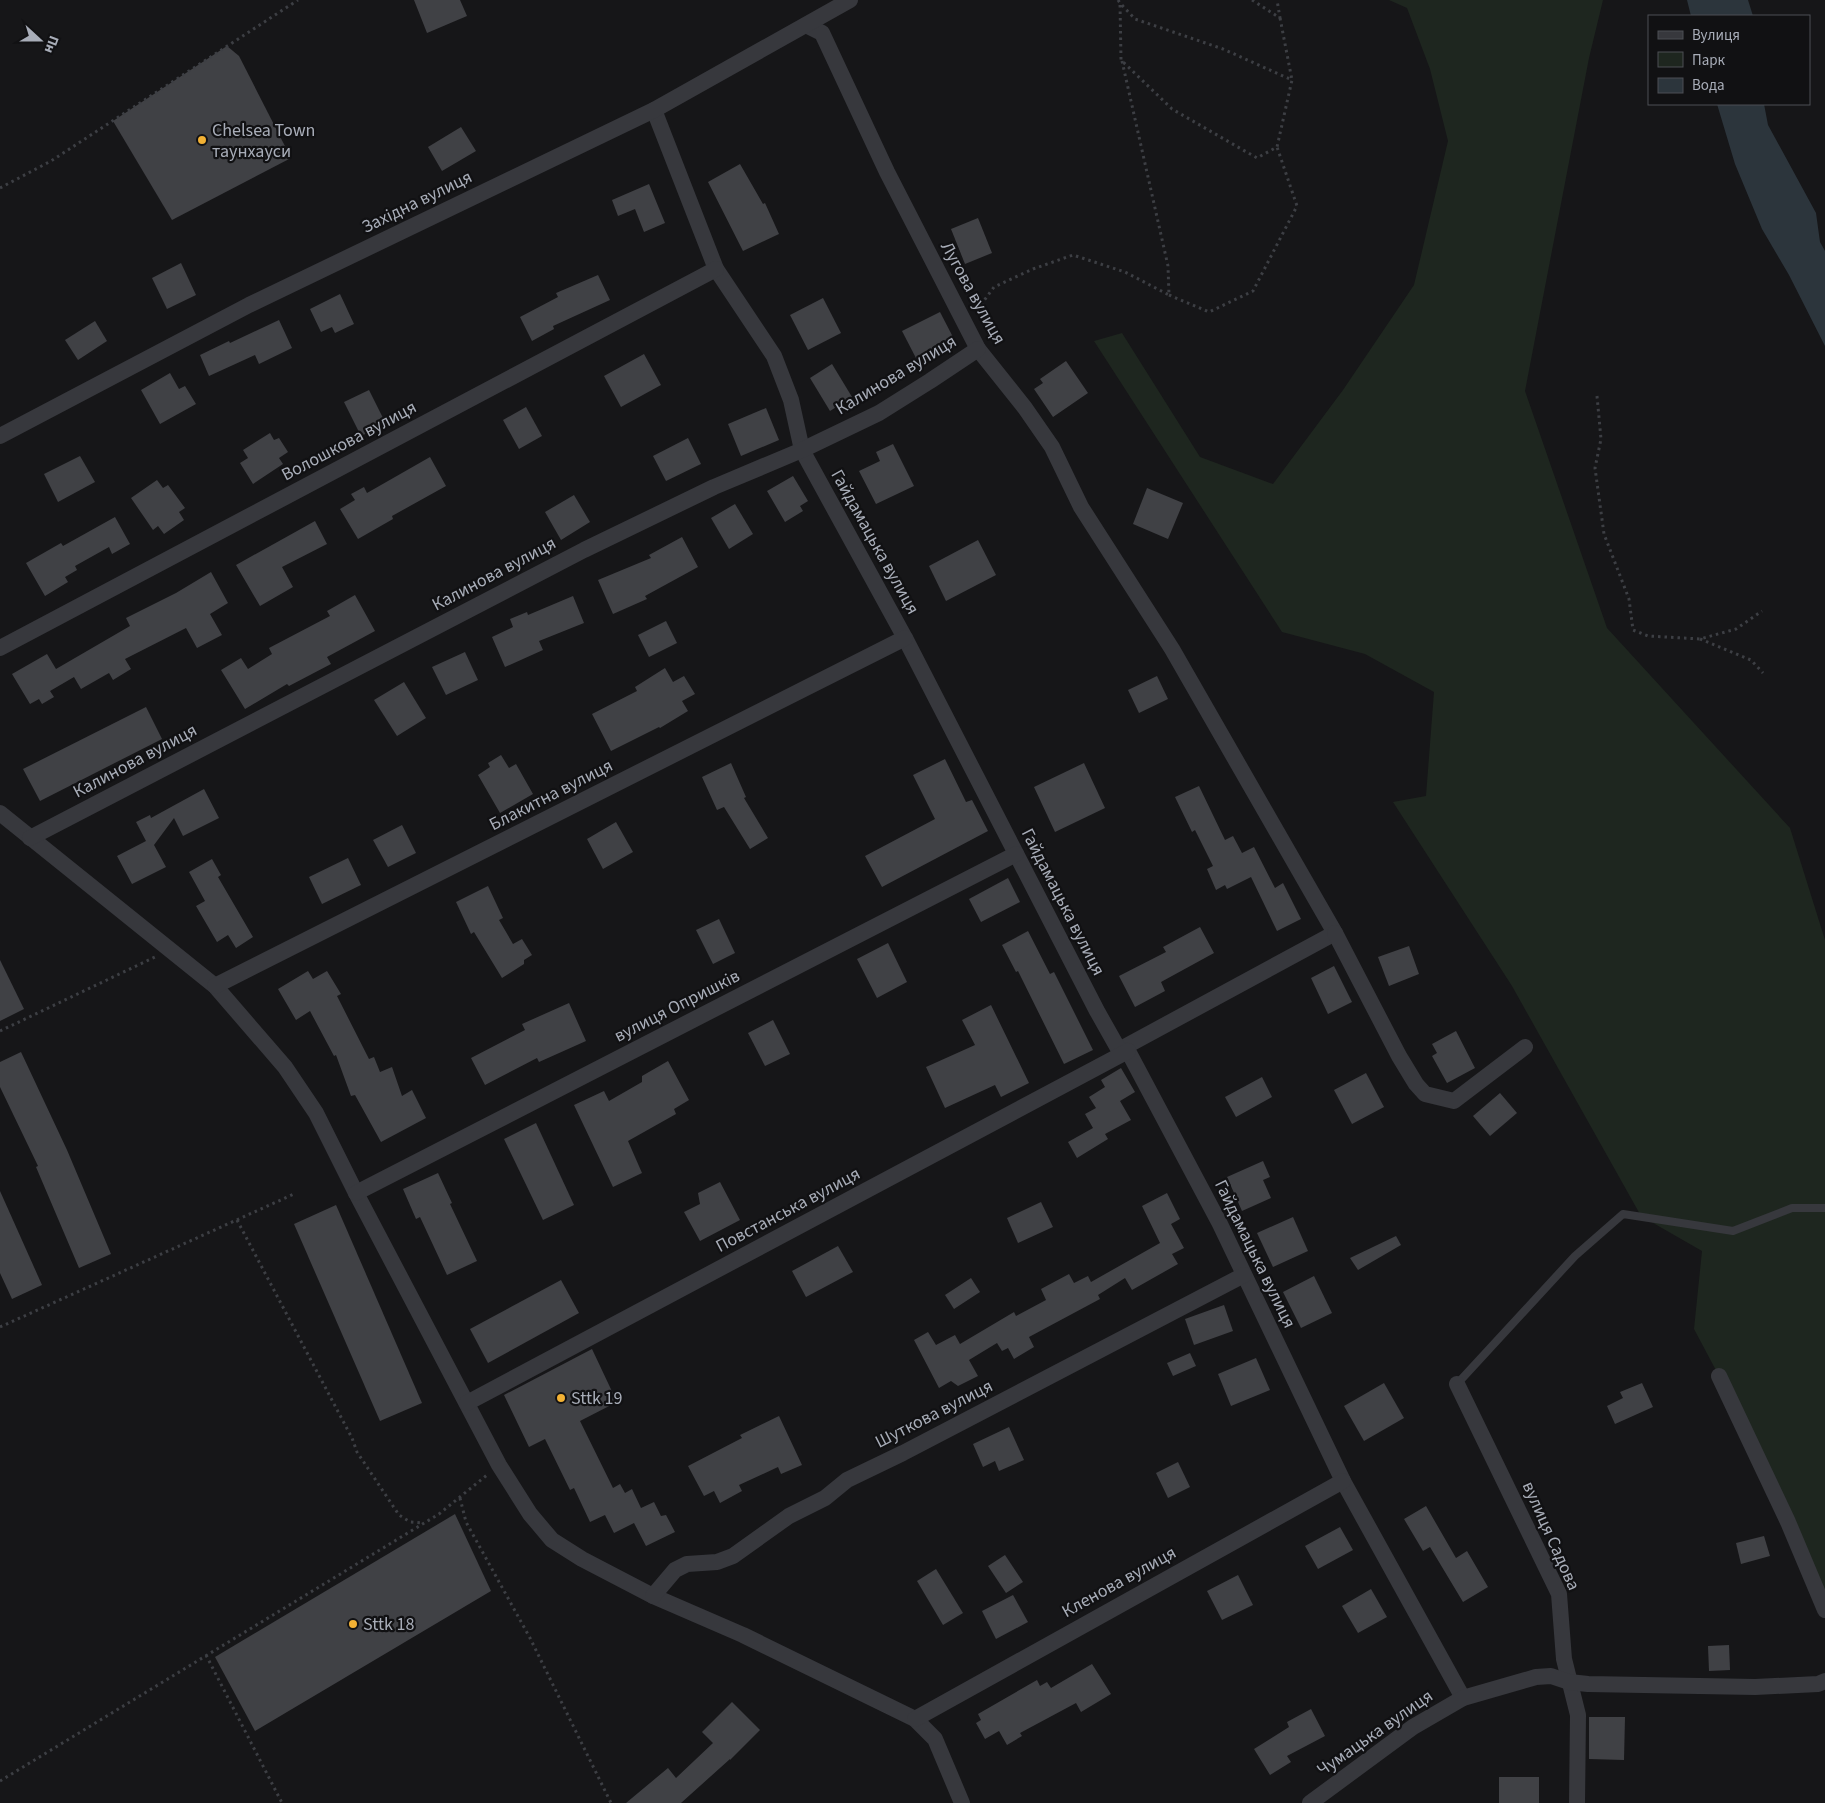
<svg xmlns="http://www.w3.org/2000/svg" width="1825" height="1803" font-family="'Source Sans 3',sans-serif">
	<rect width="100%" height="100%" fill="#161618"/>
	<path fill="#1e261f" d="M1389,0H1603L1589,58L1525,391L1607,628L1790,828L1825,940V1610L1719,1376L1694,1329L1702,1251L1641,1216L1512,986L1393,802L1426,796L1434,692L1365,654L1282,632L1094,341L1122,333L1200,457L1273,484L1343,390L1414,285L1448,141L1430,69L1407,8Z"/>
	<g fill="#2c353c">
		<path d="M1687,0H1748L1753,16H1691Z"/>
		<path d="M1717,104H1764L1768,125L1816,213L1820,242L1825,251V346L1789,275L1762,229L1735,164Z"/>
	</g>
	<g fill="#404145">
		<path d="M414,0H460L467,16L427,33Z"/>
		<path d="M227,46L239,56L291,158L172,220L113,121Z"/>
		<path d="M461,127L476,151L442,171L428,147Z"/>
		<path d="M740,164L763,204L765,203L779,234L743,251L708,182Z"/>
		<path d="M649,184L665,223L644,232L635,209L618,216L612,200Z"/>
		<path d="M978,218L992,253L965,264L951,229Z"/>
		<path d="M181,263L196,295L167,309L152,278Z"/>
		<path d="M598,275L610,300L553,326L554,329L532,341L520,317L558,297L556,293Z"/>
		<path d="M340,294L354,324L335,333L332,327L321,332L310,309Z"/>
		<path d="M823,298L841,333L808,350L790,315Z"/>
		<path d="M940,312L955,341L917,360L902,331Z"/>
		<path d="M279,320L292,348L259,364L255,355L209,376L200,355L229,341L230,343Z"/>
		<path d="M95,321L107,341L78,360L65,340Z"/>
		<path d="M644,354L661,385L621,407L604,376Z"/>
		<path d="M1066,361L1088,393L1053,417L1034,389L1043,383L1040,379Z"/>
		<path d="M832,364L852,397L830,411L810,378Z"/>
		<path d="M170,373L179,389L185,386L196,404L160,424L141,390Z"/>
		<path d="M369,390L386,424L361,436L344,402Z"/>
		<path d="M526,407L542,436L519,449L503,420Z"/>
		<path d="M766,408L779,440L741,456L728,424Z"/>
		<path d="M270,433L274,440L279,438L288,452L279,458L283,464L253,484L240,463L248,458L243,450Z"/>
		<path d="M688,438L701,464L666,481L653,456Z"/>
		<path d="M893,444L914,486L876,504L859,471L880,461L876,452Z"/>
		<path d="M80,456L95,482L58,502L44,474Z"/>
		<path d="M430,457L446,486L392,516L393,519L358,539L340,509L355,500L351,494L364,487L367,493Z"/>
		<path d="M793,476L808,501L800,506L803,511L785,522L767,491Z"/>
		<path d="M157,480L163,488L168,485L185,508L179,512L184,520L164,534L158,526L153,530L131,498Z"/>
		<path d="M1147,488L1183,503L1168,539L1133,524Z"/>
		<path d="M574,495L590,522L561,540L545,512Z"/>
		<path d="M735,504L753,534L729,549L711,518Z"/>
		<path d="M115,517L130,544L112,554L109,547L75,566L77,570L65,577L68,582L45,596L26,563L61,543L63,546Z"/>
		<path d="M315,521L327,544L282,567L293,587L260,606L236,565Z"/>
		<path d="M682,537L698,567L645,596L647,599L613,614L598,580L651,558L649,555Z"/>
		<path d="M978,540L996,575L946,601L929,566Z"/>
		<path d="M211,572L228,603L210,614L222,635L197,648L186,628L125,659L131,669L113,680L109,673L81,689L74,677L50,691L54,697L42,704L39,699L30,704L12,674L47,654L56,669L130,626L126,618L176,593Z"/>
		<path d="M355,595L375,631L327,657L331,664L289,686L287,684L245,709L221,670L241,658L248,669L272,654L269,648L330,616L327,611Z"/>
		<path d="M573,596L584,623L539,641L543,650L505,667L492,637L513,627L510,619L527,612L528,615Z"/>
		<path d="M666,621L677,643L649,657L638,635Z"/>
		<path d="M465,652L478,680L446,695L432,667Z"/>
		<path d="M665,668L673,682L684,676L695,694L682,701L688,711L660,728L659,727L611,751L592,714L637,691L635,687Z"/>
		<path d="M1157,676L1168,699L1139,713L1128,690Z"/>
		<path d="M404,682L426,718L397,736L374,700Z"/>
		<path d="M146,707L162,739L40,801L23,769Z"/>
		<path d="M501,755L509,768L516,764L533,794L500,813L478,775L490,767L488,763Z"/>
		<path d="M945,759L966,802L972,800L988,831L882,887L865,856L935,819L913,775Z"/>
		<path d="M731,763L746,797L744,798L768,838L750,849L724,807L717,810L702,777Z"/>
		<path d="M1084,763L1105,808L1055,832L1034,787Z"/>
		<path d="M1199,786L1225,840L1233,836L1242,853L1254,847L1275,888L1283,883L1301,919L1277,931L1251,877L1227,889L1225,885L1216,890L1207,869L1213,866L1195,830L1192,832L1175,797Z"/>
		<path d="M204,789L219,818L183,836L174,818L154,845L166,867L132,884L117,856L146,841L136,822L150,815L151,818Z"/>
		<path d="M616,822L633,852L603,869L587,839Z"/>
		<path d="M402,825L416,853L388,867L373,840Z"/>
		<path d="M348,858L361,885L322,904L309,877Z"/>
		<path d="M212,859L221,875L218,877L253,937L236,948L228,935L217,942L196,906L205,901L189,872Z"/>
		<path d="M1008,878L1020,902L981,922L969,899Z"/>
		<path d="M488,886L503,918L499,920L513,944L522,939L532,955L524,960V964L502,978L474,932L471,934L456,902Z"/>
		<path d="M719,919L735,953L713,964L696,930Z"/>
		<path d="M1200,927L1214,953L1161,982L1165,991L1135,1007L1119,976L1166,952L1163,947Z"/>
		<path d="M1028,931L1050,974L1054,972L1093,1050L1064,1064L1018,971L1016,972L1002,945Z"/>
		<path d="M888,943L907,982L877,998L857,959Z"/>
		<path d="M1409,946L1419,974L1389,986L1378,957Z"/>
		<path d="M0,960L24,1009L0,1021Z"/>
		<path d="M1334,966L1352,1002L1328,1014L1311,978Z"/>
		<path d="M308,971L313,979L327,971L341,994L337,996L369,1059L374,1057L380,1072L392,1067L402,1096L412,1090L426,1118L381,1142L355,1095L351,1096L336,1055L334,1056L310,1011L296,1020L278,989Z"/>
		<path d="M569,1003L586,1041L539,1062L537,1058L485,1085L471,1058L525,1030L522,1024Z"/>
		<path d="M991,1005L1029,1083L1001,1097L995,1085L945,1108L926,1067L975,1045L962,1020Z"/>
		<path d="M773,1020L790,1054L765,1066L748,1033Z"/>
		<path d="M1456,1031L1475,1068L1447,1083L1432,1056L1437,1053L1432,1044Z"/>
		<path d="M21,1052L67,1150L111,1254L79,1268L36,1167L38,1166L0,1087V1062Z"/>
		<path d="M668,1061L689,1100L674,1109L676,1114L628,1141L642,1173L613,1187L574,1105L604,1091L609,1101L642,1082V1076Z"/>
		<path d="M1121,1068L1135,1092L1120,1101L1131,1120L1105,1134L1108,1139L1077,1158L1068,1142L1093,1128L1085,1114L1096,1108L1089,1097L1105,1087L1101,1080Z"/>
		<path d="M1366,1073L1384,1107L1352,1124L1334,1090Z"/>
		<path d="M1262,1077L1272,1097L1236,1117L1225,1097Z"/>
		<path d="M1500,1093L1517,1113L1490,1136L1473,1116Z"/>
		<path d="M536,1123L574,1205L543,1220L504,1139Z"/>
		<path d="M1263,1161L1270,1177L1263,1180L1271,1198L1242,1211L1227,1177Z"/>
		<path d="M438,1173L452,1203L450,1204L477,1261L447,1275L420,1217L416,1219L403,1189Z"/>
		<path d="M720,1182L740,1220L700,1241L684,1212L700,1204L698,1193Z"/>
		<path d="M0,1191L42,1285L12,1299L0,1273Z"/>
		<path d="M1167,1193L1180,1219L1171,1224L1184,1248L1172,1254L1178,1264L1132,1290L1125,1278L1098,1295L1100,1299L1029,1337L1034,1347L1014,1359L1008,1348L1002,1351L997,1343L969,1360L978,1376L958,1386L951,1381L939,1388L914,1340L928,1332L936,1345L955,1335L960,1344L1014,1312L1016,1316L1046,1300L1041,1289L1069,1274L1074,1283L1088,1276L1091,1282L1160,1243L1142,1206Z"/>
		<path d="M1041,1202L1053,1227L1018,1243L1007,1218Z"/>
		<path d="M336,1205L422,1403L380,1421L294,1224Z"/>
		<path d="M1293,1217L1308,1251L1273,1267L1257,1233Z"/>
		<path d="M1396,1236L1401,1245L1358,1270L1350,1258Z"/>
		<path d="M838,1246L853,1272L806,1297L792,1271Z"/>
		<path d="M1314,1276L1332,1313L1301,1328L1283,1292Z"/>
		<path d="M971,1278L980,1292L954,1309L945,1295Z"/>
		<path d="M561,1280L579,1313L488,1363L470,1329Z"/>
		<path d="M1224,1305L1233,1331L1194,1345L1185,1319Z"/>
		<path d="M592,1349L617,1402L580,1421L613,1488L620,1484L625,1493L632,1489L641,1508L654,1502L661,1516L666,1515L675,1532L646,1546L634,1523L614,1533L605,1515L590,1522L574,1488L570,1490L545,1439L529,1447L504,1395Z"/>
		<path d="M1190,1353L1196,1366L1173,1376L1167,1363Z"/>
		<path d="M1256,1358L1270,1390L1231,1406L1218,1374Z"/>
		<path d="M1384,1383L1404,1418L1364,1441L1344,1406Z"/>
		<path d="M1642,1383L1653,1407L1615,1424L1607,1406L1623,1398L1620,1392Z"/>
		<path d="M779,1416L802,1465L781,1474L778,1467L739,1485L742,1491L720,1503L714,1491L704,1496L688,1466L742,1438L740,1435Z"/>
		<path d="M1009,1427L1024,1460L999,1471L995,1461L983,1467L973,1444Z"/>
		<path d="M1178,1462L1190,1487L1168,1498L1156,1473Z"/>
		<path d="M1426,1506L1456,1558L1467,1551L1488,1587L1463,1602L1430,1547L1423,1551L1404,1519Z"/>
		<path d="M455,1514L491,1591L255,1731L215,1657Z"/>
		<path d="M1340,1527L1353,1550L1318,1569L1305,1546Z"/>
		<path d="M1764,1536L1770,1556L1741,1564L1736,1543Z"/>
		<path d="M1005,1555L1023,1582L1006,1593L988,1566Z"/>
		<path d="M936,1569L963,1613L943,1625L917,1581Z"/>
		<path d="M1238,1575L1253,1605L1222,1620L1207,1591Z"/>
		<path d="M1371,1589L1387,1617L1358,1633L1342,1606Z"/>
		<path d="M1013,1595L1028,1622L996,1639L982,1611Z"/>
		<path d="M1729,1645L1730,1670L1709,1671L1708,1646Z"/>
		<path d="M1092,1664L1111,1694L1081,1712L1076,1703L1020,1733L1022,1736L1007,1745L999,1731L985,1739L976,1723L981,1720L978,1714L1037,1680L1040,1686L1047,1682L1051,1688Z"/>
		<path d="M732,1702L760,1730L730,1760V1759L681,1803H626L668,1768L676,1778L713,1743L702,1732Z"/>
		<path d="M1311,1709L1325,1736L1287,1756L1291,1762L1270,1775L1254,1749L1289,1727L1287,1722Z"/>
		<path d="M1589,1717H1625L1624,1760L1589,1759Z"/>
		<rect x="1499" y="1777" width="40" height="26"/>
	</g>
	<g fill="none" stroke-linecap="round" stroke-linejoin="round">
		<g stroke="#3d3f44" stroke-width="3" stroke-dasharray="2.5 4" stroke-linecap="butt">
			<path d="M1118,0L1120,3L1135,19L1223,49L1292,80L1277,147L1257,158L1172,109L1121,60L1120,3"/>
			<path d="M1252,0L1280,18L1277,0"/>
			<path d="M1280,18L1292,80"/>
			<path d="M0,188L51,161L298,0"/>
			<path d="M1169,295L1209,312L1253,291L1297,206L1277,147"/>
			<path d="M977,310L994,287L1033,269L1073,255L1125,272L1169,295L1168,266L1122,61"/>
			<path d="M1597,396L1601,439L1595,468L1604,534L1629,599L1633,630L1648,636L1700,639L1736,629L1762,611"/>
			<path d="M1700,639L1751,660L1763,673"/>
			<path d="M0,1031L155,957"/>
			<path d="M237,1220L352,1438L357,1452L399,1515L410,1522L424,1523"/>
			<path d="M0,1327L294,1194"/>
			<path d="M460,1498L466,1522L530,1638L611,1803"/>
			<path d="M206,1655L282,1803"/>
			<path d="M0,1781L439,1514L487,1475"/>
		</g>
		<path stroke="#37383d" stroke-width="8" d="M1457,1384L1575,1256L1623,1214L1733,1231L1792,1208H1825"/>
		<g stroke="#37383d" stroke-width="16">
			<path d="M806,25L822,33L887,172L978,349L1025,408L1052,447L1081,507L1172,649L1335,933L1119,1050"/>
			<path d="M654,110L716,269L774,356L791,400L802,450L905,638L1097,1011L1119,1050L1128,1051L1220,1224L1343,1481L1463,1698"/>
			<path d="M0,436L249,305L654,110L850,0"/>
			<path d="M0,648L716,269"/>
			<path d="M0,813L215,986L285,1067L316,1113L356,1193L499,1465L530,1514L552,1540L582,1559L653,1596L743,1635L915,1719L935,1739L962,1803"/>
			<path d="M30,838L584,550L714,487L802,450L879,413L930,381L978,349"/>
			<path d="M1335,933L1399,1056L1416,1084L1425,1094L1454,1101L1525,1047"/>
			<path d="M215,986L905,638"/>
			<path d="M356,1193L1016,854"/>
			<path d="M1719,1376L1788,1522L1825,1610"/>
			<path d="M1457,1384L1559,1594L1564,1659L1578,1715L1577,1803"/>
			<path d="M467,1403L1128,1051"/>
			<path d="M653,1596L675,1570L687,1564L717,1562L733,1556L789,1516L825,1498L847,1480L903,1453L1244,1275"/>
			<path d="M915,1719L1343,1481"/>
			<path d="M1310,1803L1413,1727L1463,1698L1536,1677L1551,1676L1569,1682L1588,1684L1755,1687L1818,1684L1825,1681"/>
		</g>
	</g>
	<g fill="#f2b134" stroke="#111113" stroke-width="2">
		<circle cx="202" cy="140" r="5"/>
		<circle cx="561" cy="1398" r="5"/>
		<circle cx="353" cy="1624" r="5"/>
	</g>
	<g text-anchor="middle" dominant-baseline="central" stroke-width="4.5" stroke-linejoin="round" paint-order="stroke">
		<g font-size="18" fill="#a8adb8" stroke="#111113" text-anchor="start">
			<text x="212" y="130">Chelsea Town<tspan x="212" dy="21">таунхауси</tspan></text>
			<text x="571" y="1398">Sttk 19</text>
			<text x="363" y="1624">Sttk 18</text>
		</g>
		<g font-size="18" fill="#a8adb8" stroke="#111113">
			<text transform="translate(417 202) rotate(-26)">Західна вулиця</text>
			<text transform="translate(973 293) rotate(61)">Лугова вулиця</text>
			<text transform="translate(896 375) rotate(-31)">Калинова вулиця</text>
			<text transform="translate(349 441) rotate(-28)">Волошкова вулиця</text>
			<text transform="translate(875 542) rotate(61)">Гайдамацька вулиця</text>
			<text transform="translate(494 574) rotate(-28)">Калинова вулиця</text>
			<text transform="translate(135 761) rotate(-28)">Калинова вулиця</text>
			<text transform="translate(551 795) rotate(-27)">Блакитна вулиця</text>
			<text transform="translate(1063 902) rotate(63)">Гайдамацька вулиця</text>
			<text transform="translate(677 1006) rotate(-27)">вулиця Опришків</text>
			<text transform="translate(788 1210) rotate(-28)">Повстанська вулиця</text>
			<text transform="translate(1255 1254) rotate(64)">Гайдамацька вулиця</text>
			<text transform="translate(934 1414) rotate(-27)">Шуткова вулиця</text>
			<text transform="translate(1551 1536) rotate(66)">вулиця Садова</text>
			<text transform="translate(1119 1582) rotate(-29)">Кленова вулиця</text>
			<text transform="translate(1375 1733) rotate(-35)">Чумацька вулиця</text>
		</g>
	</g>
	<rect x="1648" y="15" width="162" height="90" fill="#111113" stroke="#4d4f55"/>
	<rect x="1658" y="31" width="25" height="8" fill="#37383d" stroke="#4d4f55"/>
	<text x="1692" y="40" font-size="15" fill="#a8adb8">Вулиця</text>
	<rect x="1658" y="52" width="25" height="15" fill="#1e261f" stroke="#4d4f55"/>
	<text x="1692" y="65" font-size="15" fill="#a8adb8">Парк</text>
	<rect x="1658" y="78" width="25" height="15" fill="#2c353c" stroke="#4d4f55"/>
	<text x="1692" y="90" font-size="15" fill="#a8adb8">Вода</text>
	<g transform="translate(40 40) rotate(111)" stroke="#111113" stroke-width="4" paint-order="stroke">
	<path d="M0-4L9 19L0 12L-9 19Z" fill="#a8adb8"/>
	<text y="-8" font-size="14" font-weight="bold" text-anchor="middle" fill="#a8adb8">Пн</text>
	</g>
</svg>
